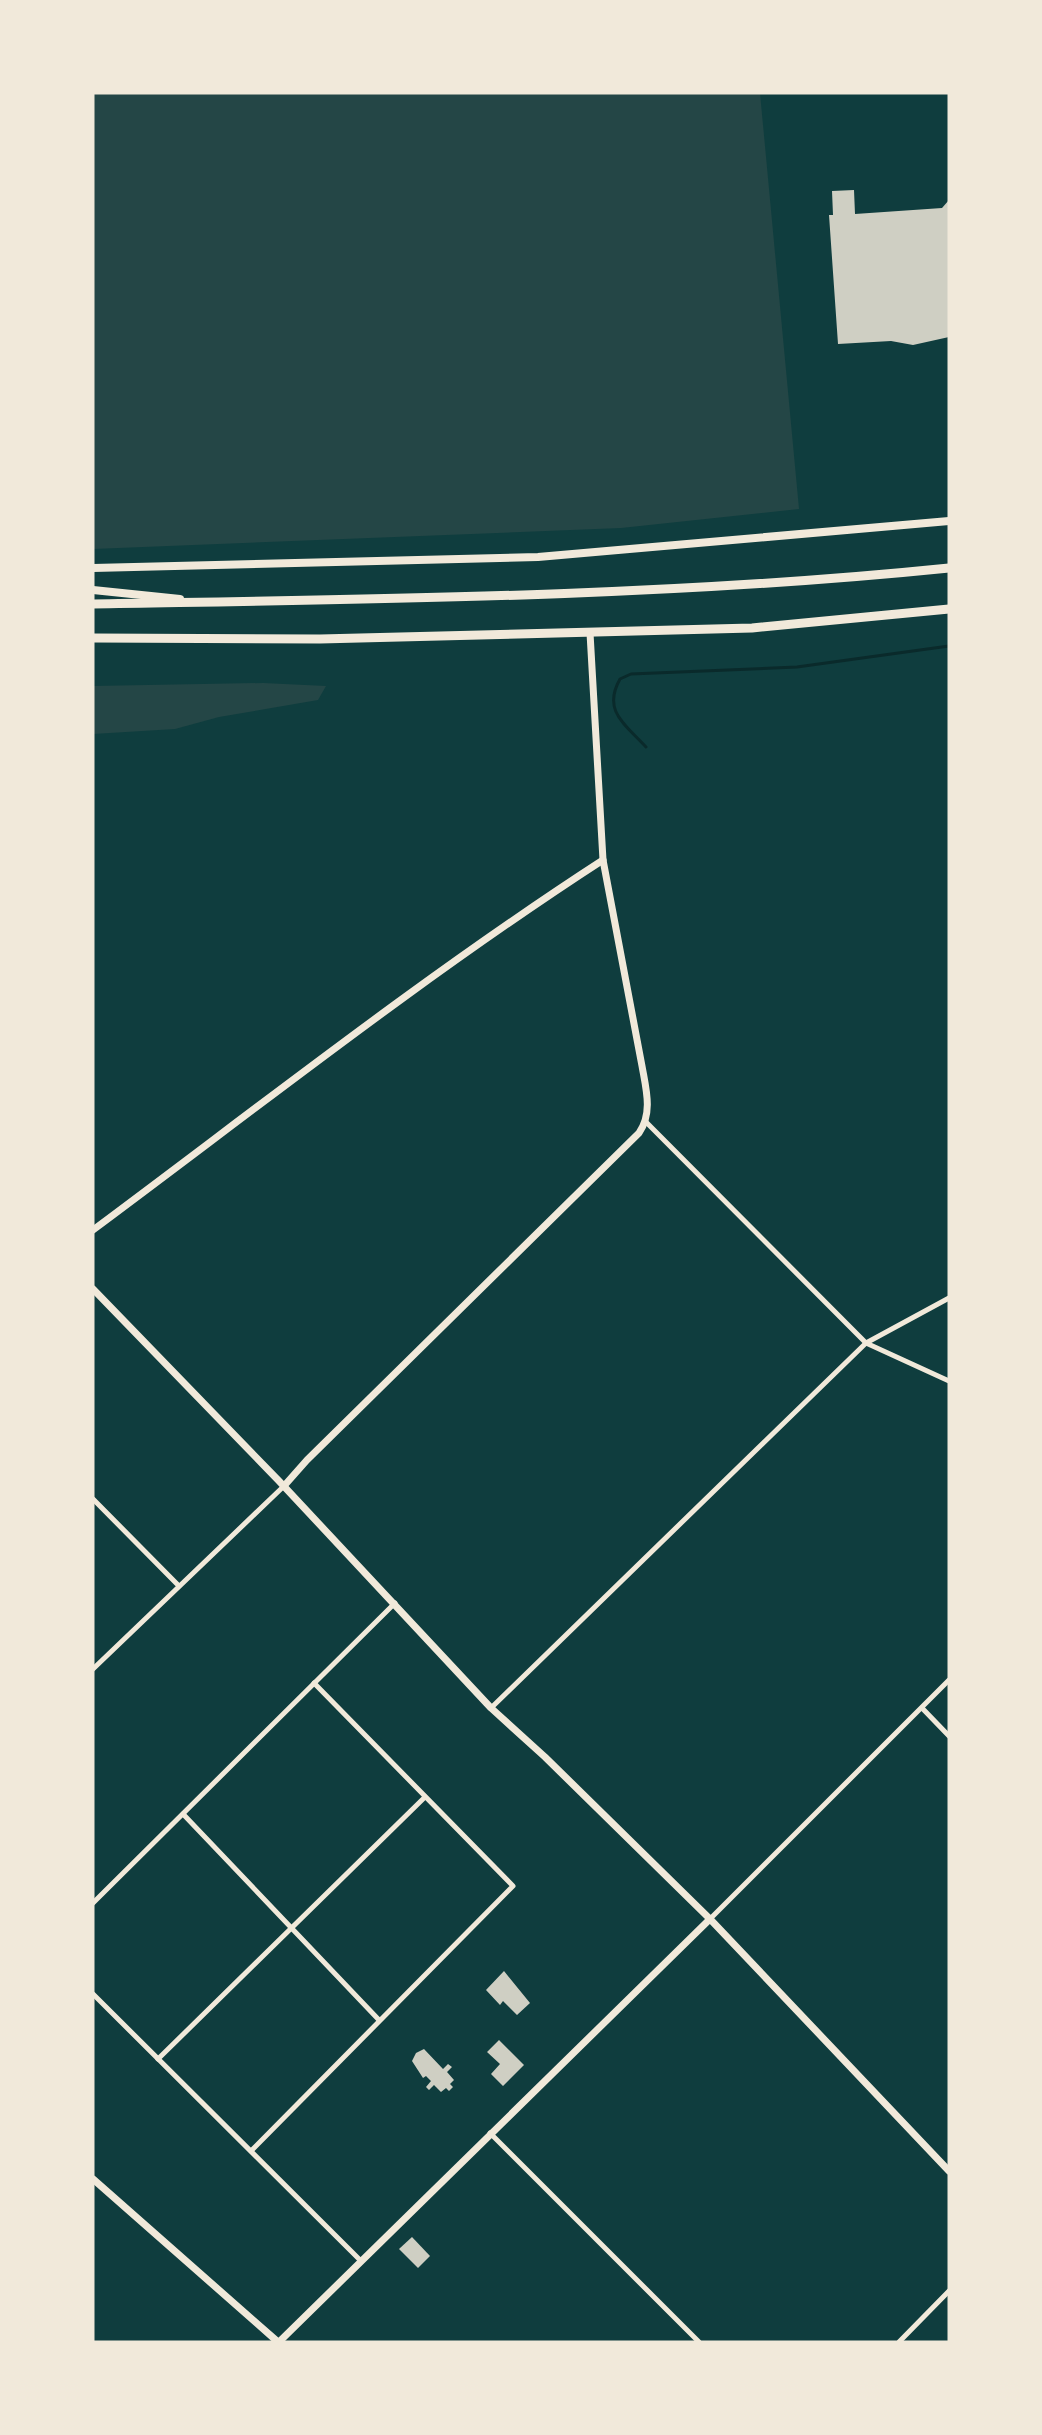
<svg xmlns="http://www.w3.org/2000/svg" width="1042" height="2435" font-family="'Alegreya Sans',sans-serif">
	<rect width="100%" height="100%" fill="#0f3d3e"/>
	<g fill="#244646">
		<path d="M93,93H760L799,509L621,528L93,549Z"/>
		<path d="M263,683L326,686L318,700L219,717L175,729L93,734V686Z"/>
	</g>
	<g fill="none" stroke-linecap="round" stroke-linejoin="round">
		<path stroke="#0a2a2b" stroke-width="3" d="M646,747C625,724 602,711 620,679L631,674L797,667L949,646"/>
	</g>
	<g fill="#cfcfc3">
		<path d="M854,190L855,214L942,208L949,200V337L913,345L891,341L838,344L829,215H833L832,191Z"/>
		<path d="M504,1971L530,2003L517,2015L503,2001L500,2005L486,1990Z"/>
		<path d="M499,2040L524,2065L503,2086L491,2074L500,2064L487,2052Z"/>
		<path d="M424,2049L443,2069L448,2064L452,2067L447,2072L454,2080L450,2084L453,2087L449,2091L446,2088L441,2092L434,2085L429,2090L426,2087L431,2081L426,2076L423,2078L412,2061L416,2053Z"/>
		<path d="M412,2237L430,2256L418,2268L399,2249Z"/>
	</g>
	<g fill="none" stroke-linecap="round" stroke-linejoin="round">
		<g stroke="#f1e9da" stroke-width="5">
			<path d="M646,1122L866,1343L949,1381"/>
			<path d="M93,1499L179,1586"/>
			<path d="M93,1669L284,1486"/>
			<path d="M491,1708L866,1343L949,1298"/>
			<path d="M922,1708L949,1736"/>
			<path d="M183,1814L379,2020"/>
			<path d="M93,1903L395,1603"/>
			<path d="M710,1919L949,1680"/>
			<path d="M93,1994L361,2261"/>
			<path d="M158,2059L425,1797"/>
			<path d="M490,2133L699,2342"/>
			<path d="M251,2151L513,1886L314,1683"/>
			<path d="M899,2342L949,2291"/>
		</g>
		<g stroke="#f1e9da" stroke-width="7">
			<path d="M93,1230C261,1105 427,974 603,860"/>
			<path d="M93,1289L279,1481L491,1708L545,1757L710,1919L949,2171"/>
			<path d="M284,1486L307,1460L639,1133C653,1113 646,1089 642,1066L603,860L590,633"/>
			<path d="M93,2179L278,2342"/>
			<path d="M279,2342L710,1919"/>
		</g>
		<g stroke="#f1e9da" stroke-width="8">
			<path d="M93,568L538,557L949,521"/>
			<path d="M93,590L180,599"/>
		</g>
		<g stroke="#f1e9da" stroke-width="9">
			<path d="M93,604C378,599 665,597 949,568"/>
			<path d="M93,638L320,639L752,628L949,609"/>
		</g>
	</g>
	<rect width="1042" height="2435" fill="none" stroke="#f1e9da" stroke-width="189"/>
</svg>
